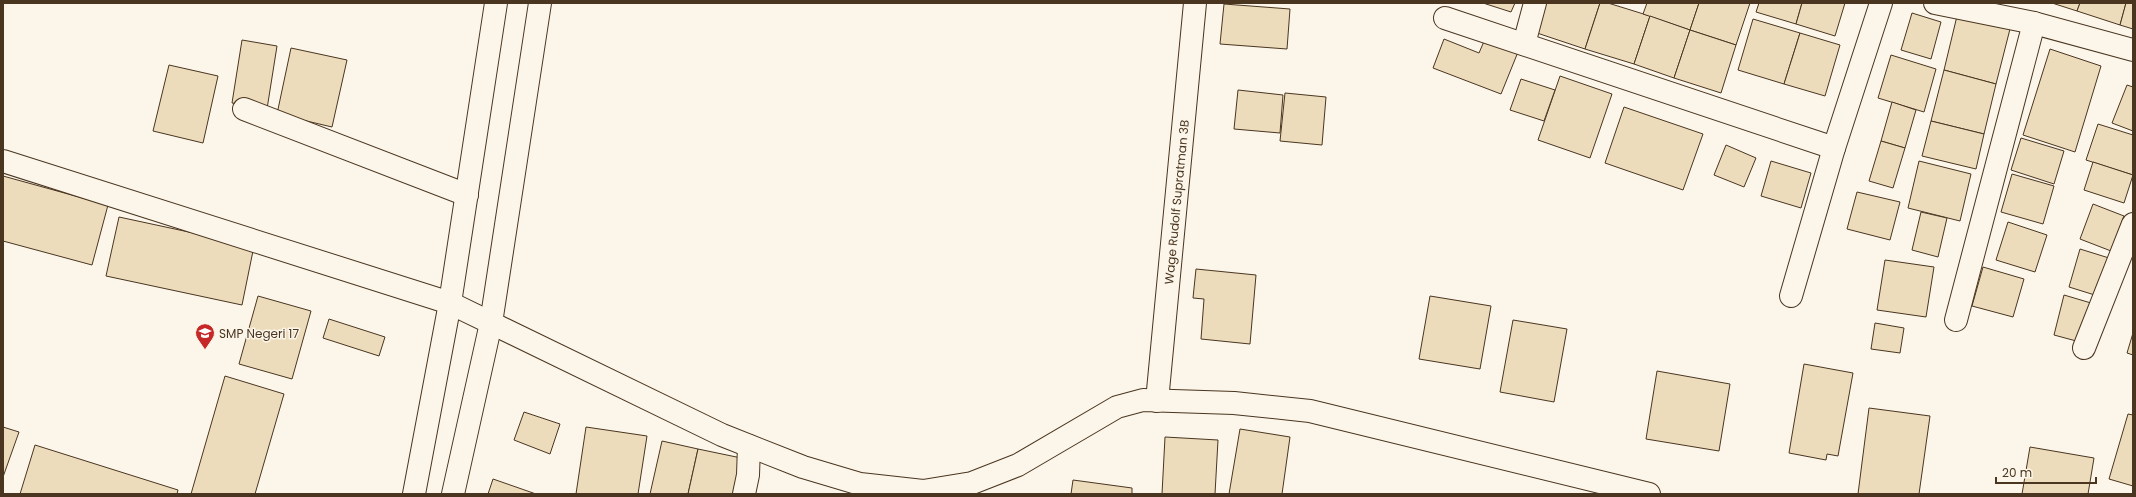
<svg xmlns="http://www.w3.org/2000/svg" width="2136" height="497" font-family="Poppins,sans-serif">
	<rect width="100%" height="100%" fill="#fbf6e9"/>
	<g fill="#ecdcbc" stroke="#4a3520">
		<path d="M1483,3H1515L1511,12Z"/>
		<path d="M1546,3H1600L1585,49L1537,33Z"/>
		<path d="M1600,3H1608L1650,16L1634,64L1585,49Z"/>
		<path d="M1647,3H1699L1690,30L1643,14Z"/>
		<path d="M1699,3H1750L1736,45L1690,30Z"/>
		<path d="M1759,3H1802L1796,24L1756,12Z"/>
		<path d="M1802,3H1845L1835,36L1796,24Z"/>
		<path d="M2052,3H2080L2077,11Z"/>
		<path d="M2080,3H2126L2120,25L2077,11Z"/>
		<path d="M2126,3H2133V29L2120,25Z"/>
		<path d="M1224,4L1290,9L1287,49L1220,44Z"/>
		<path d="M1912,13L1941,22L1931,59L1901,50Z"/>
		<path d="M1650,16L1690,30L1674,78L1634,64Z"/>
		<path d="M1957,16L2010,29L1996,84L1944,70Z"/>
		<path d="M1753,19L1800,33L1784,84L1738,70Z"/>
		<path d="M1690,30L1736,45L1721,93L1674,78Z"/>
		<path d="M1800,33L1840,45L1825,96L1784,84Z"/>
		<path d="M1444,39L1479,53L1485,39L1518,52L1501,94L1433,68Z"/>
		<path d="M242,40L277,46L267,109L232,103Z"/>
		<path d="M291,48L347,60L332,127L277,114Z"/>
		<path d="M2050,49L2101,66L2075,152L2023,135Z"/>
		<path d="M1891,55L1936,69L1924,112L1878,98Z"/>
		<path d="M169,65L218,76L203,143L153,131Z"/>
		<path d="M1944,70L1996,84L1984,134L1931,121Z"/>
		<path d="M1560,76L1612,94L1590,158L1538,140Z"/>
		<path d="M1521,79L1555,90L1544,121L1510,110Z"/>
		<path d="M2127,85L2133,87V131L2112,123Z"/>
		<path d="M1238,90L1283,95L1280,133L1234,129Z"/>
		<path d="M1285,93L1326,97L1322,145L1280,141Z"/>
		<path d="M1892,102L1916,110L1905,148L1881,141Z"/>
		<path d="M1624,107L1703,134L1683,190L1605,163Z"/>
		<path d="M1931,121L1984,134L1976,169L1922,156Z"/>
		<path d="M2098,124L2133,135V175L2086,160Z"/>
		<path d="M2021,138L2064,151L2054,184L2011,170Z"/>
		<path d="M1881,141L1905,148L1893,188L1869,181Z"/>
		<path d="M1726,145L1756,158L1744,187L1714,175Z"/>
		<path d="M1771,161L1811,173L1801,208L1761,196Z"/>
		<path d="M1919,161L1971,174L1960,221L1908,208Z"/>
		<path d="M2093,162L2133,175L2124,203L2084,190Z"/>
		<path d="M2012,174L2054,186L2043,224L2001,212Z"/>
		<path d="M3,176L108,205L92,265L3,241Z"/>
		<path d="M1857,192L1900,202L1890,240L1847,229Z"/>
		<path d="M2093,204L2124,216L2111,251L2080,239Z"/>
		<path d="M1921,212L1947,218L1938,257L1912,250Z"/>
		<path d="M119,217L254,246L242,305L106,276Z"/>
		<path d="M2008,222L2047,235L2035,272L1996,260Z"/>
		<path d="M2080,249L2109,258L2098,296L2069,287Z"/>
		<path d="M1885,260L1934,267L1926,317L1877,310Z"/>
		<path d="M1983,267L2024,279L2013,317L1972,306Z"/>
		<path d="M1196,269L1256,275L1250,344L1201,339L1204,299L1193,298Z"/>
		<path d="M2064,295L2091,303L2080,342L2054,335Z"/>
		<path d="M258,296L311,311L292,379L239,364Z"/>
		<path d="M1430,296L1491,306L1480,369L1419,359Z"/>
		<path d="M329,319L385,337L379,356L323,338Z"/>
		<path d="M1513,320L1567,329L1554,402L1500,392Z"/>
		<path d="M1875,323L1904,328L1900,353L1871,349Z"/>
		<path d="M2133,333V355L2127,353Z"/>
		<path d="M1804,364L1853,373L1838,456L1827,454L1826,460L1789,453Z"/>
		<path d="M1657,371L1730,384L1719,451L1646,439Z"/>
		<path d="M225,376L284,394L255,494H191Z"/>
		<path d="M1869,408L1930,416L1919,494H1858Z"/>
		<path d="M524,412L560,424L550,454L514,440Z"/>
		<path d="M2128,414L2133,415V486L2109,479Z"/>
		<path d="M3,427L19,432L3,477Z"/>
		<path d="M586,427L647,436L638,494H576Z"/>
		<path d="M1240,429L1290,437L1282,494H1229Z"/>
		<path d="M1165,437L1218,440L1215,494H1162Z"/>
		<path d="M662,441L698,449L688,494H650Z"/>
		<path d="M35,445L178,490L177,494H20Z"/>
		<path d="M2030,447L2094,458L2088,494H2022Z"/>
		<path d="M698,449L746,459L738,494H688Z"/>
		<path d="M493,479L536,494H488Z"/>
		<path d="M1073,480L1132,488V494H1071Z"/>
	</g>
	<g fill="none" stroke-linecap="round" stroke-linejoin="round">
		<defs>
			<g id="street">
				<path d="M1935,3L2034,23L2133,50"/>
				<path d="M1445,18L1834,148"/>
				<path d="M1524,44L1535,3"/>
				<path d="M244,109L467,195"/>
				<path d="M3,161L450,303L722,435L803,467L860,484L923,491L972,483L1018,465L1117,407L1143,400L1234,403L1310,411L1649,494"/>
				<path d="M1791,296L1834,148L1881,3"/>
				<path d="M1956,320L2034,23"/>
				<path d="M2084,348L2133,224"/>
				<path id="s1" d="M1157,401L1195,3"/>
				<path d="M414,494L450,303L496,3"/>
				<path d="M453,494L491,323L540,3"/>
				<path d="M744,494L748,475L749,446"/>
			</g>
		</defs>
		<use href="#street" stroke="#4a3520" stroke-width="24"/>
		<use href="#street" stroke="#fbf6e9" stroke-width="22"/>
	</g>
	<defs>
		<symbol id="school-pin" viewBox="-11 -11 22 30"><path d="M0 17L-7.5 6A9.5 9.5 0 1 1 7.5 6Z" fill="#c62828" stroke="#fbf6e9"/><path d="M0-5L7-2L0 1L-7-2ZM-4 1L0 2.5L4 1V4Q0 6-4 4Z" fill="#fff"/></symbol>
	</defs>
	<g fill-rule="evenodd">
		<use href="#school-pin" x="194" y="322" width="22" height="30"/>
	</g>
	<g text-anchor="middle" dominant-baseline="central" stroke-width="3" stroke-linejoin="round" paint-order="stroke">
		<g font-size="12" fill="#4a3520" stroke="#fbf6e9">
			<text stroke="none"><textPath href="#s1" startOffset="200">Wage Rudolf Supratman 3B</textPath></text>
		</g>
		<g font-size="12" fill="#4a3520" stroke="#fbf6e9" text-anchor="start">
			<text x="219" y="333">SMP Negeri 17</text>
		</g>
	</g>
	<rect width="2136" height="497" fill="none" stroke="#4a3520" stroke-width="8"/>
	<path d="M1996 477v6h100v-6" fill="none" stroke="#4a3520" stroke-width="2"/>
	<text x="2002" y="477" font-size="12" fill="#4a3520" stroke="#fbf6e9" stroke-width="3" paint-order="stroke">20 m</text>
</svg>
